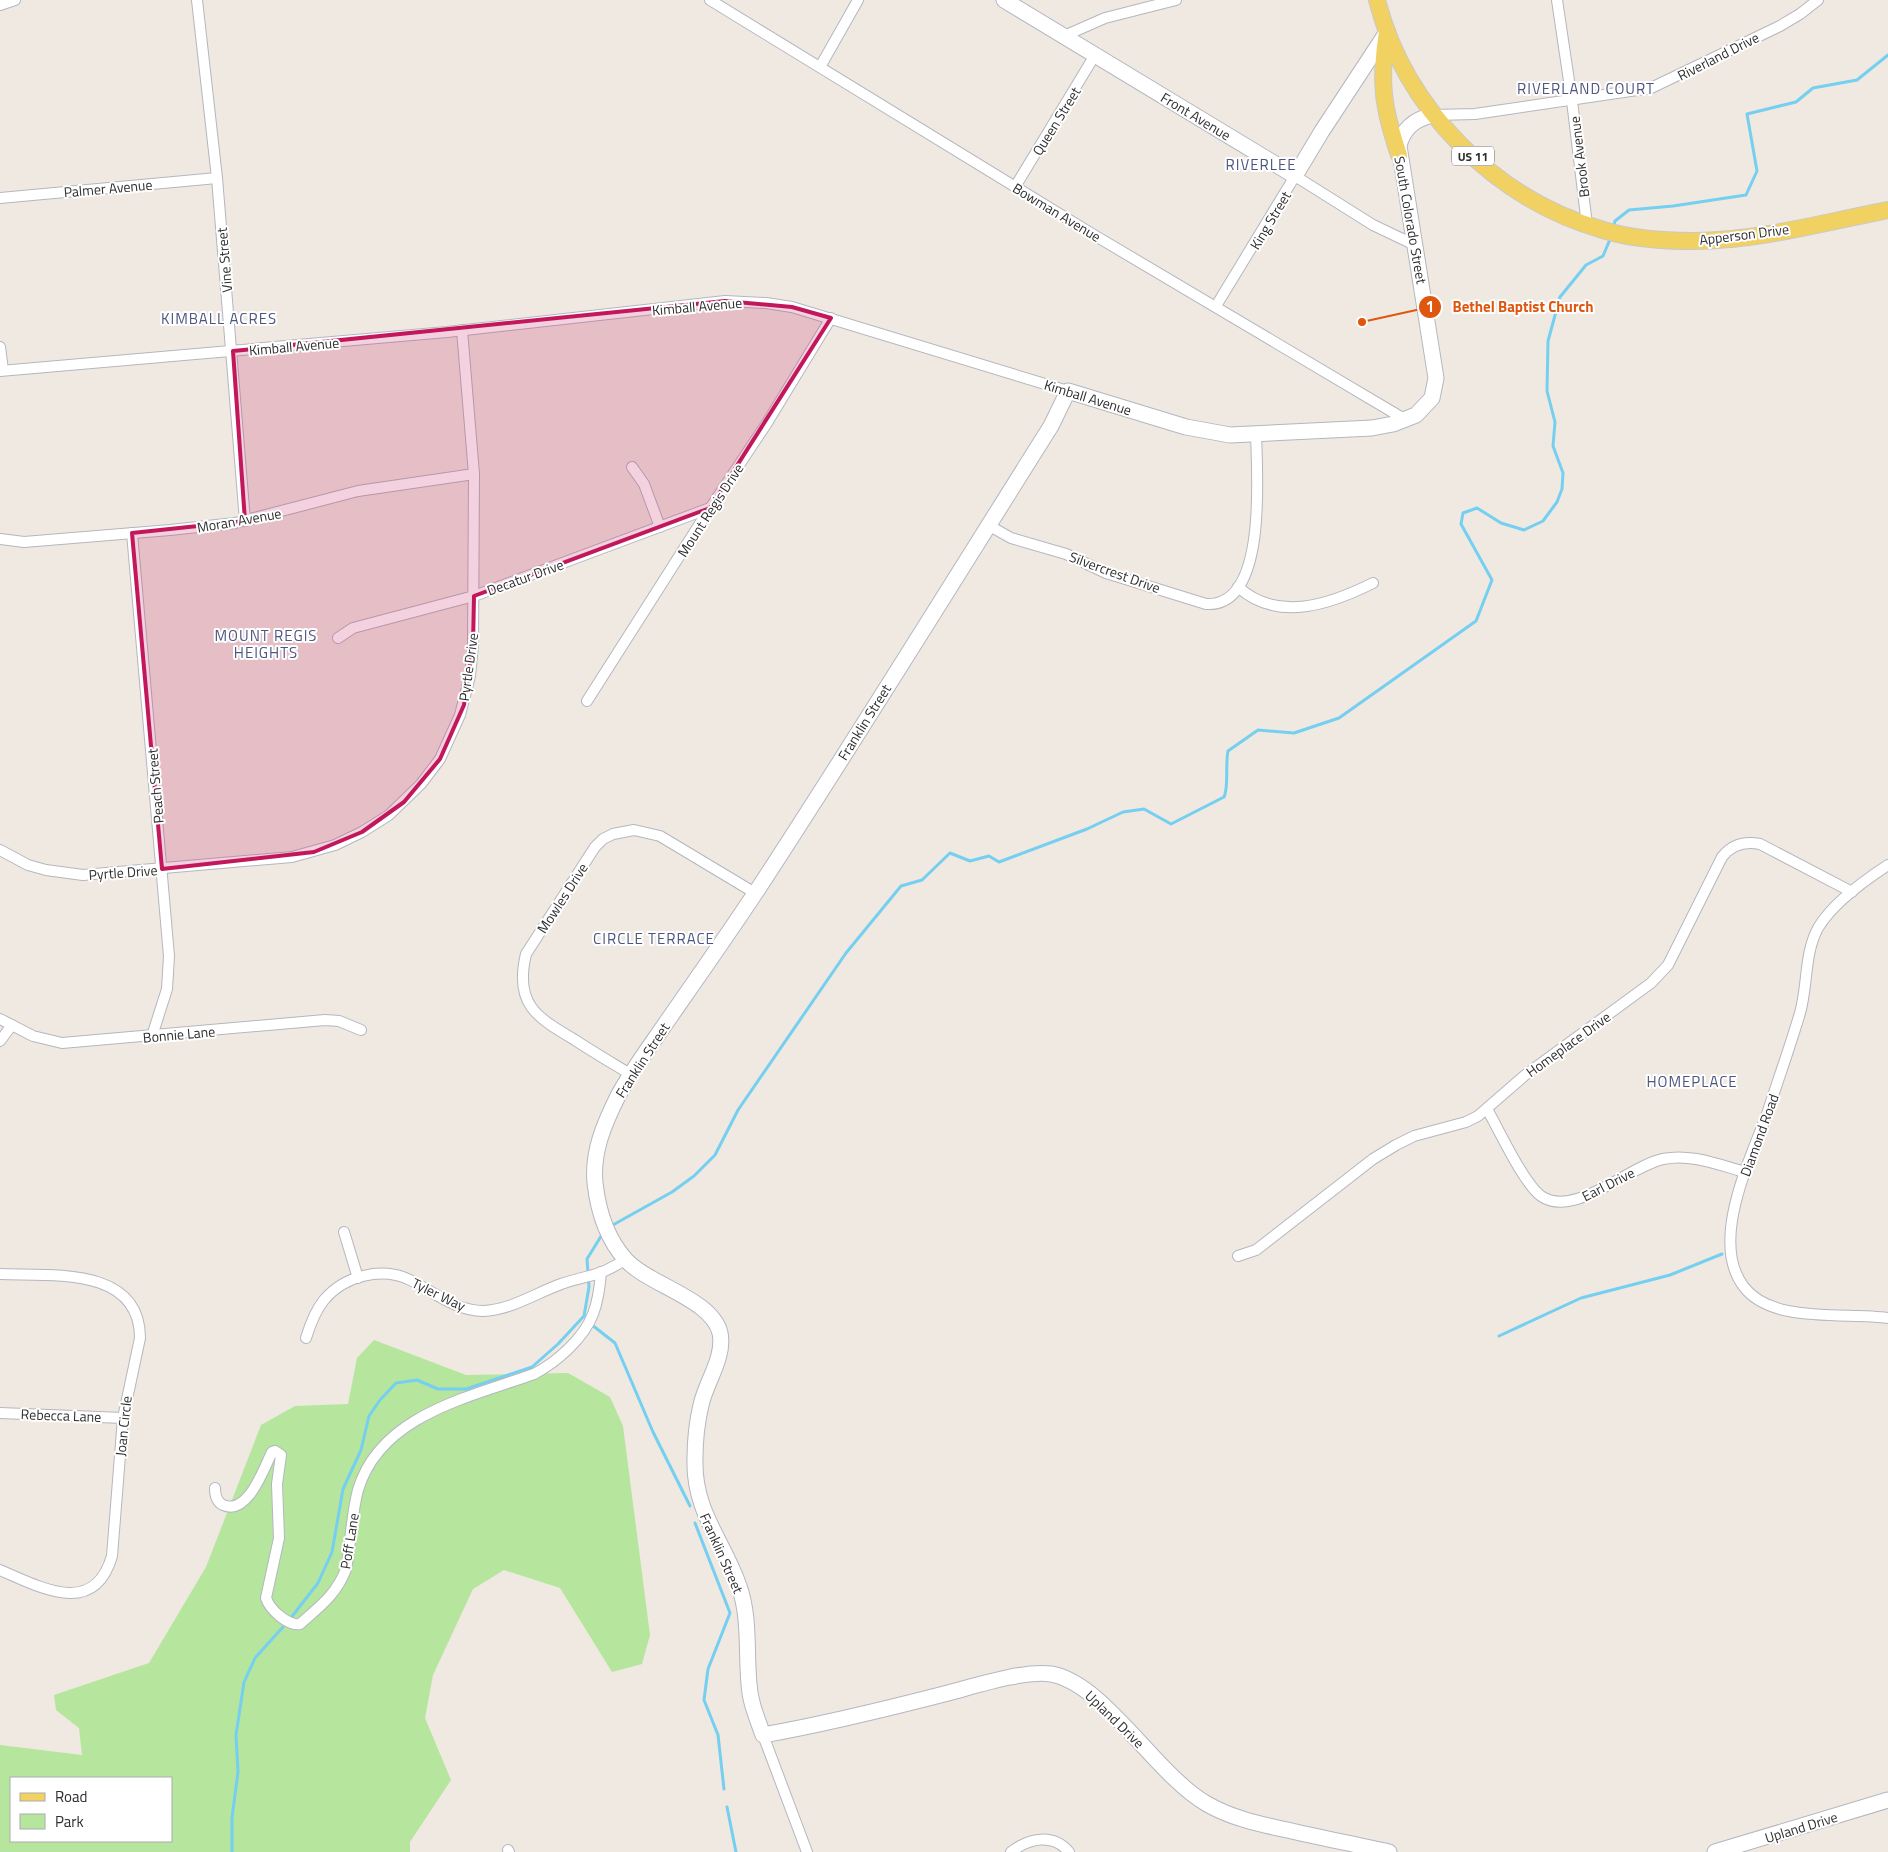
<svg xmlns="http://www.w3.org/2000/svg" width="1888" height="1852" font-family="'Titillium Web',sans-serif">
	<rect width="100%" height="100%" fill="#efe9e1"/>
	<path fill="#b6e59e" fill-rule="evenodd" d="M374,1340L466,1375L568,1373L610,1397L623,1426L650,1635L642,1664L612,1672L560,1588L504,1570L473,1589L433,1675L425,1718L451,1780L410,1842V1852H0V1745L82,1755L79,1728L56,1710L54,1695L149,1663L206,1567L261,1425L295,1406L348,1404L357,1358ZM11,1778H171V1841H11Z"/>
	<g fill="none" stroke-linecap="round" stroke-linejoin="round">
		<g stroke="#75cff0" stroke-width="3">
			<path d="M1613,229L1615,221L1629,210L1673,206L1746,195L1757,171L1747,114L1796,102L1813,88L1857,80L1888,55"/>
			<path d="M611,1226L672,1192L694,1176L715,1155L738,1110L846,953L901,886L922,880L950,853L970,861L989,856L999,862L1087,829L1123,812L1144,809L1171,824L1224,797C1229,787 1225,766 1228,751L1258,730L1294,733L1339,718L1476,621L1492,580L1461,524L1463,513L1477,508L1501,523L1524,530L1543,521L1557,502L1562,489L1563,473L1553,446L1555,422L1547,391L1548,341L1560,297L1586,265L1603,256L1611,237"/>
			<path d="M592,1325L615,1343L653,1432L690,1506"/>
			<path d="M1499,1336L1581,1298L1670,1275L1722,1254"/>
			<path d="M695,1523L730,1613L708,1669L704,1700L718,1735L724,1789"/>
			<path d="M290,1619L318,1583L332,1552L343,1489L361,1450L369,1416L380,1400L396,1383L417,1380L438,1389H466L532,1367L558,1344L584,1316L589,1287L587,1259L603,1233"/>
			<path d="M727,1807L736,1852"/>
			<path d="M232,1852V1818L238,1772L236,1735L244,1682L255,1658L283,1627"/>
		</g>
		<defs>
			<g id="street">
				<path d="M197,0L217,178L245,521"/>
				<path d="M710,0L1094,235L1406,420"/>
				<path d="M1557,0L1572,101L1587,225"/>
				<path d="M0,5L15,0"/>
				<path d="M1064,36L1105,18L1176,0"/>
				<path d="M820,67L858,0"/>
				<path d="M1434,115L1475,114L1651,88L1780,26L1800,14L1818,0"/>
				<path d="M1015,187L1095,55"/>
				<path d="M0,198L217,178"/>
				<path d="M1216,306L1295,176L1373,225L1415,245"/>
				<path d="M0,347L3,370"/>
				<path d="M0,371L447,332L725,301L766,303L792,307L1068,391"/>
				<path d="M632,467L644,484L660,527"/>
				<path d="M988,525L1011,538L1066,554L1106,573L1206,604C1268,608 1257,473 1256,434"/>
				<path d="M132,533L169,956L167,989L152,1036"/>
				<path d="M0,539L24,542L170,530L235,523L358,491L474,474"/>
				<path d="M1238,587C1278,623 1331,604 1373,583"/>
				<path d="M338,638L353,628L474,596L710,508"/>
				<path d="M587,701L701,522L767,423L831,318"/>
				<path d="M0,850L28,865L46,870L83,875L292,857L335,845L362,832L389,815L421,784L440,759L460,715L470,676L473,646L474,474L462,330"/>
				<path d="M1888,865C1865,880 1832,904 1818,928C1804,954 1808,985 1800,1013C1790,1047 1778,1080 1767,1114C1750,1160 1709,1242 1744,1287C1772,1324 1846,1312 1888,1318"/>
				<path d="M0,1019L33,1036L62,1043L325,1020L339,1021L361,1030"/>
				<path d="M0,1041L12,1025"/>
				<path d="M630,1074C612,1063 593,1052 575,1040C536,1017 514,1004 526,954L595,847L603,839L613,834L634,830L660,836L755,893"/>
				<path d="M1487,1109C1499,1130 1524,1184 1541,1196C1574,1219 1629,1166 1663,1159C1690,1153 1719,1165 1745,1172"/>
				<path d="M344,1232L358,1278"/>
				<path d="M1238,1256L1256,1250L1373,1159L1396,1145L1414,1136L1466,1122L1478,1116L1524,1076L1651,983L1668,965L1722,857C1732,844 1745,841 1760,844L1852,892"/>
				<path d="M0,1274C51,1276 140,1266 140,1338L123,1418L112,1556C94,1618 40,1587 0,1570"/>
				<path d="M306,1338C310,1325 315,1311 324,1300C344,1276 382,1266 410,1280C434,1292 456,1311 483,1311C511,1310 536,1293 561,1284C575,1279 589,1277 602,1272C610,1269 618,1264 625,1260"/>
				<path d="M0,1413L123,1418"/>
				<path d="M215,1488C215,1495 217,1502 223,1505C248,1516 264,1468 272,1452L275,1451L281,1455L277,1484L279,1538L266,1598C270,1610 288,1626 300,1624C319,1607 337,1594 346,1569C351,1543 351,1516 358,1490C380,1415 470,1397 534,1374C557,1362 584,1338 593,1314C598,1301 600,1286 601,1272"/>
				<path d="M763,1735L807,1852"/>
				<path d="M508,1850L509,1852"/>
				<path d="M1011,1852C1029,1838 1053,1833 1069,1852"/>
			</g>
			<g id="secondary">
				<path d="M1004,0L1295,176L1322,131L1387,32"/>
				<path d="M1389,1852C1358,1845 1327,1839 1296,1832C1265,1825 1235,1820 1207,1804C1156,1775 1104,1683 1051,1674C1024,1670 975,1686 948,1693C886,1709 826,1724 763,1735C757,1718 750,1702 749,1684C746,1651 750,1617 739,1586C723,1540 693,1511 695,1458C695,1441 697,1422 701,1405C706,1382 725,1357 720,1333C712,1299 649,1285 626,1260C607,1239 598,1210 595,1183C592,1152 604,1124 618,1096C632,1070 651,1045 668,1020C698,977 729,933 758,889C858,736 954,580 1051,426L1068,391L1186,427L1230,435L1372,428L1393,424L1416,415L1432,398L1436,378L1399,146C1403,128 1415,119 1433,115"/>
				<path d="M1715,1852L1888,1800"/>
			</g>
			<g id="primary">
				<path d="M1377,0C1405,109 1495,199 1603,230C1632,239 1664,241 1694,241C1758,241 1825,222 1888,210"/>
				<path d="M1387,32C1379,82 1383,108 1399,155"/>
			</g>
		</defs>
		<use href="#street" stroke="#b4b7c1" stroke-width="12"/>
		<use href="#secondary" stroke="#b4b7c1" stroke-width="17"/>
		<use href="#primary" stroke="#c9c9c9" stroke-width="18"/>
		<use href="#street" stroke="#fff" stroke-width="10"/>
		<use href="#secondary" stroke="#fff" stroke-width="15"/>
		<use href="#primary" stroke="#f2d163" stroke-width="16"/>
	</g>
	<path fill="#c2185b" fill-opacity="0.2" stroke="#c2185b" stroke-width="4" stroke-linejoin="round" d="M725,301L792,307L831,318L710,508L474,596L473,646L464,705L440,759L404,802L362,832L314,852L162,869L132,533L245,521L233,351Z"/>
	<g text-anchor="middle" dominant-baseline="central" stroke-width="4" stroke-linejoin="round" paint-order="stroke">
		<rect fill="#fff" stroke="#6d6d6d" stroke-width="1" x="1452" y="146.5" width="42" height="19" rx="4"/>
		<g font-size="12" font-weight="bold" fill="#2e2e2e">
			<text x="1473" y="156">US 11</text>
		</g>
		<g font-size="14" fill="#2e2e2e" stroke="#fff">
			<text transform="translate(1718 56) rotate(-27)">Riverland Drive</text>
			<text transform="translate(1196 116) rotate(31)">Front Avenue</text>
			<text transform="translate(1056 121) rotate(-58)">Queen Street</text>
			<text transform="translate(1579 157) rotate(-97)">Brook Avenue</text>
			<text transform="translate(108 188) rotate(-5)">Palmer Avenue</text>
			<text transform="translate(1057 212) rotate(31)">Bowman Avenue</text>
			<text transform="translate(1270 220) rotate(-59)">King Street</text>
			<text transform="translate(1411 220) rotate(80)">South Colorado Street</text>
			<text transform="translate(1744 234) rotate(-7)">Apperson Drive</text>
			<text transform="translate(224 260) rotate(-95)">Vine Street</text>
			<text transform="translate(697 306) rotate(-5)">Kimball Avenue</text>
			<text transform="translate(294 346) rotate(-5)">Kimball Avenue</text>
			<text transform="translate(1088 397) rotate(17)">Kimball Avenue</text>
			<text transform="translate(710 510) rotate(-57)">Mount Regis Drive</text>
			<text transform="translate(239 520) rotate(-10)">Moran Avenue</text>
			<text transform="translate(1115 572) rotate(20)">Silvercrest Drive</text>
			<text transform="translate(525 577) rotate(-20)">Decatur Drive</text>
			<text transform="translate(468 667) rotate(-82)">Pyrtle Drive</text>
			<text transform="translate(864 722) rotate(-58)">Franklin Street</text>
			<text transform="translate(155 786) rotate(-95)">Peach Street</text>
			<text transform="translate(123 872) rotate(-4)">Pyrtle Drive</text>
			<text transform="translate(562 898) rotate(-57)">Mowles Drive</text>
			<text transform="translate(179 1034) rotate(-5)">Bonnie Lane</text>
			<text transform="translate(1568 1044) rotate(-36)">Homeplace Drive</text>
			<text transform="translate(642 1060) rotate(-57)">Franklin Street</text>
			<text transform="translate(1759 1135) rotate(-70)">Diamond Road</text>
			<text transform="translate(1608 1184) rotate(-27)">Earl Drive</text>
			<text transform="translate(439 1294) rotate(26)">Tyler Way</text>
			<text transform="translate(61 1415) rotate(2)">Rebecca Lane</text>
			<text transform="translate(123 1426) rotate(-84)">Joan Circle</text>
			<text transform="translate(349 1541) rotate(-81)">Poff Lane</text>
			<text transform="translate(722 1553) rotate(66)">Franklin Street</text>
			<text transform="translate(1115 1719) rotate(44)">Upland Drive</text>
			<text transform="translate(1801 1827) rotate(-17)">Upland Drive</text>
		</g>
		<g font-size="15" letter-spacing="1" fill="#4d5680" stroke="#fff">
			<text x="1586" y="88">RIVERLAND COURT</text>
			<text x="1261" y="164">RIVERLEE</text>
			<text x="219" y="318">KIMBALL ACRES</text>
			<text x="266" y="635">MOUNT REGIS<tspan x="266" dy="17">HEIGHTS</tspan></text>
			<text x="654" y="938">CIRCLE TERRACE</text>
			<text x="1692" y="1081">HOMEPLACE</text>
		</g>
	</g>
	<path fill="none" stroke="#df570e" stroke-width="2" d="M1362 322L1430 307"/>
	<g fill="#df570e" stroke="#fff" stroke-width="2">
		<circle cx="1362" cy="322" r="5"/>
		<circle cx="1430" cy="307" r="12"/>
	</g>
	<g font-size="15" text-anchor="middle" font-weight="bold" fill="#fff">
		<text x="1430" y="312">1</text>
	</g>
	<g font-size="15" text-anchor="middle" font-weight="bold" fill="#df570e" stroke="#fff" stroke-width="4" stroke-linejoin="round" paint-order="stroke">
		<text x="1523" y="312">Bethel Baptist Church</text>
	</g>
	<rect x="10" y="1777" width="162" height="65" fill="#ffffff" stroke="#ababab"/>
	<rect x="20" y="1793" width="25" height="8" fill="#f2d163" stroke="#ababab"/>
	<text x="55" y="1802" font-size="15" fill="#2e2e2e">Road</text>
	<rect x="20" y="1814" width="25" height="15" fill="#b6e59e" stroke="#ababab"/>
	<text x="55" y="1827" font-size="15" fill="#2e2e2e">Park</text>
</svg>
